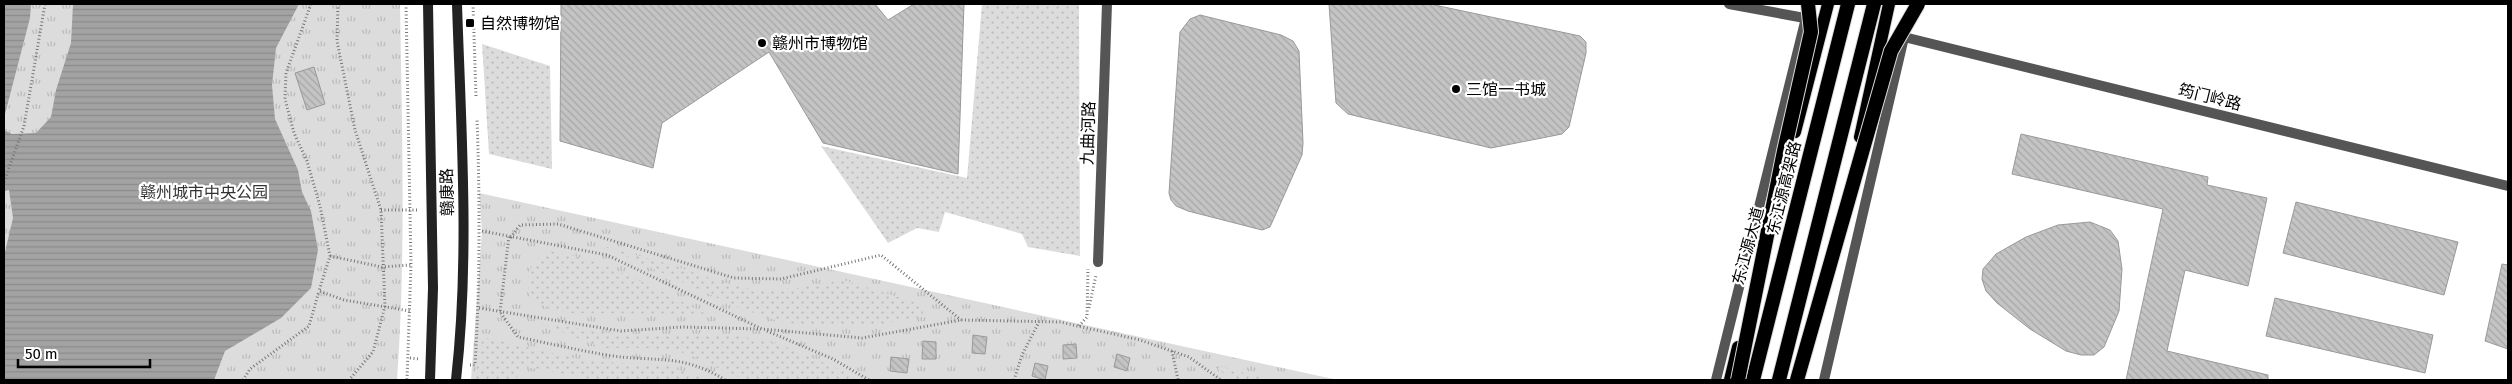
<svg xmlns="http://www.w3.org/2000/svg" width="2512" height="384" font-family="'Fira Sans','Noto Sans SC',sans-serif">
	<defs>
		<pattern id="park-tufts" width="24" height="20" patternUnits="userSpaceOnUse" patternTransform="scale(1.25)"><rect width="24" height="20" fill="#dcdcdc"/><path d="M3 7l-1-3M5 7V3M7 7l1-3M15 17l-1-3M17 17v-4M19 17l1-3" fill="none" stroke="#bbb"/></pattern>
		<pattern id="garden-dots" width="8" height="8" patternUnits="userSpaceOnUse" patternTransform="scale(1.25)"><rect width="8" height="8" fill="#dcdcdc"/><path d="M2 2h.1M6 6h.1" fill="none" stroke="#bbb" stroke-width="1.8" stroke-linecap="round"/></pattern>
		<pattern id="water-rules" width="6" height="5" patternUnits="userSpaceOnUse" patternTransform="scale(1.25)"><rect width="6" height="5" fill="#a3a3a3"/><path d="M0 2.5h6" fill="none" stroke="#8b8b8b"/></pattern>
		<pattern id="building-back-hatch" width="6" height="6" patternUnits="userSpaceOnUse" patternTransform="scale(1.25)"><rect width="6" height="6" fill="#c4c4c4"/><path d="M-1 5l2 2M0 0l6 6M5-1l2 2" fill="none" stroke="#a7a7a7"/></pattern>
	</defs>
	<rect width="100%" height="100%" fill="#fff"/>
	<g fill="url(#park-tufts)">
		<path d="M4,4H400C402,129 406,255 397,380H4Z"/>
		<path d="M479,193L1338,380H471L482,231Z"/>
	</g>
	<g fill="url(#garden-dots)">
		<path d="M982,4H1079L1080,256L1028,247L1022,234L945,212L939,232L917,228L888,243L821,146L967,178Z"/>
		<path d="M482,44L550,66L552,169L489,154Z"/>
		<path d="M603,246L669,264L721,282L757,290L797,288L843,280L914,302L924,308L922,317L882,324L812,326L778,321L742,309Z"/>
		<path d="M551,251C607,260 656,289 706,314L569,313L545,307L529,296C527,275 529,258 551,251Z"/>
		<path d="M539,323L624,335L729,334L779,344L841,370L856,380H744L685,353L649,348H603Z"/>
		<path d="M483,337L587,361L668,366L707,380H597L520,366L517,380H474Z"/>
		<path d="M1208,363L1269,380H1235Z"/>
	</g>
	<g fill="url(#water-rules)">
		<path d="M4,4H31L30,18L4,118Z"/>
		<path d="M73,4H299L276,48L272,85L275,119L298,170L302,192L311,211L318,250L311,288L281,318L225,351L214,380H4V256L13,218L9,190L4,191V130L12,134L36,133L51,117L56,90L71,43Z"/>
	</g>
	<g fill="url(#building-back-hatch)" stroke="#999">
		<path d="M561,4H875L888,20L914,4H964L958,174L823,143L769,52L662,123L653,168L560,141Z"/>
		<path d="M1329,4H1430L1580,36L1586,42V53L1569,127L1562,134L1491,148L1348,114L1336,103Z"/>
		<path d="M1200,15L1281,35L1293,41L1299,51L1303,143L1302,155L1270,227L1262,230L1188,211L1176,206L1171,200L1169,193L1180,32L1190,19Z"/>
		<path d="M314,67L325,104L307,110L295,73Z"/>
		<path d="M2021,134L2208,177L2207,185L2267,198L2248,286L2185,270L2167,351L2268,375V380H2126L2163,209L2012,174Z"/>
		<path d="M2296,202L2458,242L2444,295L2283,253Z"/>
		<path d="M2090,222L2110,230L2118,241L2122,269L2119,311L2104,347L2094,355H2081L2066,351L2030,329L1997,303L1986,291L1982,279L1983,269L1996,254L2026,237L2058,225Z"/>
		<path d="M2502,264L2508,265V349L2485,341Z"/>
		<path d="M2275,298L2433,335L2425,373L2266,336Z"/>
		<path d="M973,335L987,337L985,354L972,353Z"/>
		<path d="M923,341L936,342V359H922Z"/>
		<path d="M1076,344L1077,358L1063,359V345Z"/>
		<path d="M1117,354L1130,358L1127,371L1114,367Z"/>
		<path d="M891,357L909,359L907,373L890,371Z"/>
		<path d="M1035,363L1048,366L1045,380L1032,376Z"/>
	</g>
	<g fill="none" stroke-linecap="round" stroke-linejoin="round">
		<defs>
			<g id="primary">
				<path d="M1795,132L1828,4"/>
				<path d="M1860,137L1889,4"/>
				<path d="M1730,380L1738,347"/>
			</g>
			<g id="trunk">
				<path d="M1753,380L1848,4"/>
				<path d="M1779,380L1874,4"/>
			</g>
		</defs>
		<use href="#primary" stroke="#dbdbdb" stroke-width="14"/>
		<use href="#trunk" stroke="#dbdbdb" stroke-width="16"/>
		<g stroke="#777" stroke-width="3" stroke-dasharray="1 2.5" stroke-linecap="butt">
			<path d="M311,4L286,73L285,99L294,133L307,161L320,206L330,256L319,291L344,300L410,311"/>
			<path d="M338,4L337,41L355,130L381,210L385,306L373,352L349,380"/>
			<path d="M406,4L411,265L407,380"/>
			<path d="M473,4L476,97"/>
			<path d="M4,182L24,126L45,4"/>
			<path d="M381,210H418"/>
			<path d="M482,231L607,255L762,329L862,338L961,320L1060,322L1140,340L1189,357L1221,380"/>
			<path d="M330,256L382,267L411,265"/>
			<path d="M479,308L621,331L682,327L761,329"/>
			<path d="M1089,308L1096,275"/>
			<path d="M1079,326L1087,317L1088,269"/>
			<path d="M767,331L833,359L869,380"/>
			<path d="M1172,351L1178,380"/>
			<path d="M410,358L419,359"/>
			<path d="M470,365H475C480,283 480,201 477,119"/>
			<path d="M243,380L250,369L309,326L319,291"/>
			<path d="M725,380C680,352 654,363 607,355C577,350 547,343 518,337L500,312L509,236L511,237L520,225L558,224L734,278L781,279L881,255L961,320"/>
			<path d="M1014,380L1022,355L1039,322"/>
		</g>
		<g stroke="#555" stroke-width="10">
			<path d="M1729,4L1810,19"/>
			<path d="M1904,37L2508,186"/>
			<path d="M1098,262L1107,4"/>
			<path d="M1716,380L1807,14"/>
			<path d="M1824,380L1905,33"/>
		</g>
		<g stroke="#222" stroke-width="10">
			<path d="M428,4L433,288L430,380"/>
			<path d="M456,380C470,256 461,129 457,4"/>
		</g>
		<use href="#primary" stroke="#000" stroke-width="12"/>
		<use href="#trunk" stroke="#000" stroke-width="14"/>
		<defs>
			<g id="trunk-bridge">
				<path d="M1738,380L1784,151L1811,32L1808,4"/>
				<path d="M1797,380L1891,51L1918,4"/>
			</g>
		</defs>
		<use href="#trunk-bridge" stroke="#dbdbdb" stroke-width="16" stroke-linecap="butt"/>
		<use href="#trunk-bridge" stroke="#000" stroke-width="14"/>
	</g>
	<g fill="#000" stroke="#fff" stroke-width="2">
		<rect x="465" y="18" width="10" height="10" rx="2.5"/>
		<circle cx="762" cy="43" r="5"/>
		<circle cx="1456" cy="89" r="5"/>
	</g>
	<g text-anchor="middle" dominant-baseline="central" stroke-width="4.5" stroke-linejoin="round" paint-order="stroke">
		<g font-size="16" fill="#000" stroke="#fff" text-anchor="start">
			<text x="480" y="23">自然博物馆</text>
			<text x="772" y="43">赣州市博物馆</text>
			<text x="1466" y="89">三馆一书城</text>
		</g>
		<g font-size="16" fill="#000" stroke="#fff">
			<text transform="translate(2210 97) rotate(14)">筠门岭路</text>
			<text transform="translate(1088 133) rotate(-88)">九曲河路</text>
			<text transform="translate(1784 188) rotate(-76)">东江源高架路</text>
			<text transform="translate(447 192) rotate(-91)">赣康路</text>
			<text transform="translate(1748 246) rotate(-75)">东江源大道</text>
		</g>
		<g font-size="16" fill="#333" stroke="#fff">
			<text x="204" y="192">赣州城市中央公园</text>
		</g>
	</g>
	<rect width="2512" height="384" fill="none" stroke="#000000" stroke-width="10"/>
	<path d="M18 359v8h132v-8" fill="none" stroke="#000000" stroke-width="2.5"/>
	<text x="25" y="359" font-size="15" fill="#000000" stroke="#ffffff" stroke-width="4" paint-order="stroke">50 m</text>
</svg>
